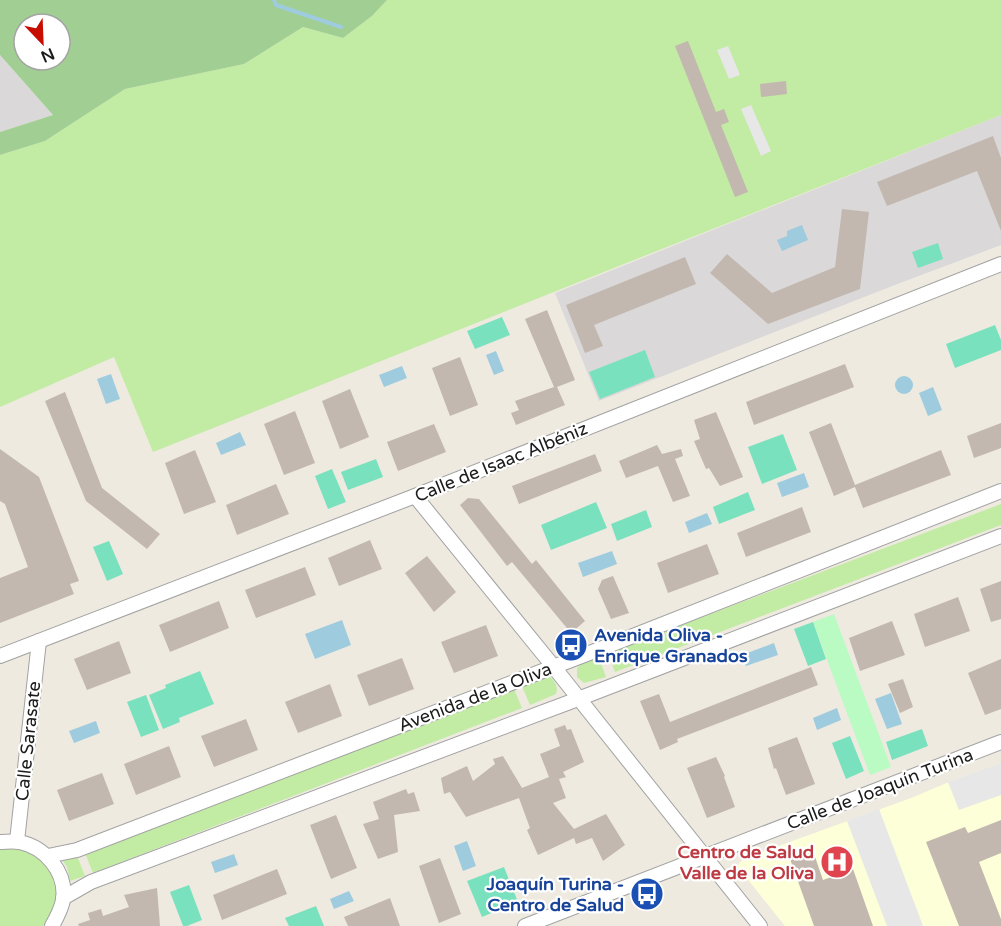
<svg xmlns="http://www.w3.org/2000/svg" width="1001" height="926" font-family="'Varela Round',sans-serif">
	<rect width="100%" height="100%" fill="#eeeae0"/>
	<g fill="#dad8d8">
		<path d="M0,55L53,115L0,132Z"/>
		<path d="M1001,115V245L900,283L599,401L555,293Z"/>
	</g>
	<path fill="#fdffd8" d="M1001,763V926H785L737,866L743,859L911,798L949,782Z"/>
	<g fill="#c2eba3">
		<path d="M387,0H1001V115L629,262L153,452L114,357L0,407V155L45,141L125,89L244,64L303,27L343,38L372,16Z"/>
		<path d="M1001,504V525L615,672L608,653Z"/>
		<path d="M599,658L606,677L584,683L577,677V668L582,663Z"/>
		<path d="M548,676C554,679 559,687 556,694L530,705L522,686Z"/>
		<path d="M514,689L522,708L93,873L85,853Z"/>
		<path d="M5,849C15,849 24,849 33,853C62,867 64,904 43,926H0V850Z"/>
		<path d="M77,856L85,876L70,881L67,867L63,861Z"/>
	</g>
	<path fill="#a1cf93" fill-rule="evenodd" d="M0,0H387L372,16L343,38L303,27L244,64L125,89L45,141L0,155V132L53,115L0,55ZM24,24H60V60H24Z"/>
	<path fill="#bafbc3" d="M834,614L891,767L870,775L813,622Z"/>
	<g fill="#7ae1bf">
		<path d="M938,243L943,259L918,268L912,252Z"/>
		<path d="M502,317L510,335L475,349L467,331Z"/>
		<path d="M995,325L1001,340V350L955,368L946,344Z"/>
		<path d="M645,350L655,377L600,399L589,372Z"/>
		<path d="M783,434L797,470L762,484L748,447Z"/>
		<path d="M376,459L383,477L348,490L341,472Z"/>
		<path d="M332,469L346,502L328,509L315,476Z"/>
		<path d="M748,492L755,510L719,524L713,507Z"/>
		<path d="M596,502L607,528L551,550L541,525Z"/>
		<path d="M646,510L652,527L617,541L611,524Z"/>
		<path d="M109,541L123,574L107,581L93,547Z"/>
		<path d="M813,622L826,659L808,666L794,629Z"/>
		<path d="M200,671L214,704L179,718L180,722L163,729L149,695L166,688L165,685Z"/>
		<path d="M146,695L159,730L141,737L127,702Z"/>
		<path d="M922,729L928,746L892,760L886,742Z"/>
		<path d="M850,736L864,771L846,779L832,743Z"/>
		<path d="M504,867L518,902L482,917L467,881Z"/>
		<path d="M189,885L202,920L187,926H183L170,892Z"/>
		<path d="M316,906L324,926H289L285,918Z"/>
	</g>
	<g fill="#e7e7e7">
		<path d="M728,46L740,75L729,79L717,50Z"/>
		<path d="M751,105L771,151L761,156L741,109Z"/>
		<path d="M1001,763V795L959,810L948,782Z"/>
		<path d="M879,809L923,926H887L847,821Z"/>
	</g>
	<g fill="#9ecbde">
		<path d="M802,225L808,240L782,251L777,240L787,236V231Z"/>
		<path d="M496,351L504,371L494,375L486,355Z"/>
		<path d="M402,366L407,378L384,387L379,375Z"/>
		<path d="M111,374L120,399L106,404L97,379Z"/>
		<circle cx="904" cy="385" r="9"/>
		<path d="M933,387L942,410L928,416L919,393Z"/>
		<path d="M240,432L246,445L221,455L216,443Z"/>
		<path d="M804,473L809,487L782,497L777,483Z"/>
		<path d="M707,513L712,524L689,533L685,522Z"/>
		<path d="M612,551L617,564L583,577L578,563Z"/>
		<path d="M342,620L351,645L315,659L305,634Z"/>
		<path d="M774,643L778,655L746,666L742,655Z"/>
		<path d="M891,693L902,724L887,729L875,699Z"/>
		<path d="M837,708L841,720L817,730L813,718Z"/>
		<path d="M96,721L100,733L74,743L69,731Z"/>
		<path d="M467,841L476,866L463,871L454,846Z"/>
		<path d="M234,854L238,865L215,873L211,862Z"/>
		<path d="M349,891L354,901L334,909L330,899Z"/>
	</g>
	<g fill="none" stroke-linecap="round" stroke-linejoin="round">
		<path stroke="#9ecbde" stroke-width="4" d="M274,0L276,5L341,27"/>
	</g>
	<g fill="#c2b8b0">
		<path d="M688,41L716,112L724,109L729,122L721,125L748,192L735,197L675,46Z"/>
		<path d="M786,81L787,94L761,97L760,84Z"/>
		<path d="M993,136L1001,158V231L977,171L887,206L877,182Z"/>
		<path d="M842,209L869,212L860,289L768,324L710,273L727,254L772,293L835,267Z"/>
		<path d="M685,257L696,284L594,325L603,346L585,353L566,305Z"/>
		<path d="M547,310L575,380L557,387L565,405L516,425L511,413L519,410L515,401L554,387L525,319Z"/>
		<path d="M460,357L478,405L450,416L432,368Z"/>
		<path d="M845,364L854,387L754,425L746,402Z"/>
		<path d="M350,389L369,437L340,449L322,401Z"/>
		<path d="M65,392L102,488L160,534L147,549L86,501L45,401Z"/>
		<path d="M295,411L315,463L284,475L264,424Z"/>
		<path d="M716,412L743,477L720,486L709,468L706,469L694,441L700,439L694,420Z"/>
		<path d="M831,423L855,485L941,450L951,475L863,508L855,487L834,496L809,432Z"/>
		<path d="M1001,423V448L974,458L967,436Z"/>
		<path d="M434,424L446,452L398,471L387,442Z"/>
		<path d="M657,445L662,454L681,449L683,456L675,459L690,496L673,502L658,466L626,478L619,461Z"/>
		<path d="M0,449L39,477L79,581L70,584L74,594L0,623V578L28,567L5,504L0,501Z"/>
		<path d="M195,450L216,502L184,514L165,463Z"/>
		<path d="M595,454L602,471L519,504L512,486Z"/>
		<path d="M276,484L289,514L237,535L226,505Z"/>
		<path d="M468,498L479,499L532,564L536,560L585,621L571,633L512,562L507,566L460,505Z"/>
		<path d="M802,507L811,532L746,557L737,533Z"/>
		<path d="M370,540L382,569L339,586L328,558Z"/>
		<path d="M707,544L719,574L668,593L657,563Z"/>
		<path d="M427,556L456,592L434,612L405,573Z"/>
		<path d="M305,567L316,595L256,618L245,590Z"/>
		<path d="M613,576L629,613L611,619L598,589L602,580Z"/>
		<path d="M1001,581V619L991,622L980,589Z"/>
		<path d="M958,597L970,631L925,647L914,614Z"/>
		<path d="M219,601L229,628L170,652L159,625Z"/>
		<path d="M892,621L905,655L860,671L849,638Z"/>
		<path d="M486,625L498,656L454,673L441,642Z"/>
		<path d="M119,641L131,673L87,690L74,659Z"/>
		<path d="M402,658L414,689L369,706L357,675Z"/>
		<path d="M1001,659V709L985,715L968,673Z"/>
		<path d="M811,667L818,685L677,739L678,742L660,750L640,701L659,694L670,722Z"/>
		<path d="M903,679L913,707L900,713L888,684Z"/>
		<path d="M330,684L342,716L298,733L285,702Z"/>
		<path d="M246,719L258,750L214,767L201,736Z"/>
		<path d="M565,725L567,730L571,729L584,762L563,772L566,777L559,779L566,798L553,803L574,829L606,814L625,845L603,861L592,838L576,844L574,838L538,855L527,830L530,828L519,798L466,817L450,792L444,794L441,778L467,766L473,781L495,764L493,759L503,756L522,788L549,777L540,754L560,746L554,729Z"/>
		<path d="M797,737L815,784L786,795L776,768L774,769L768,748Z"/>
		<path d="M169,746L181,777L136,795L124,764Z"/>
		<path d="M716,757L725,776L724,777L735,807L707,818L687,768Z"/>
		<path d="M102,773L114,804L69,821L57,790Z"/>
		<path d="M406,789L408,794L414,792L420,811L394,815L398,852L378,859L363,824L379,819L373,802Z"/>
		<path d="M336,815L357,868L331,879L310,825Z"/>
		<path d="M1001,820V853L979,862L1001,919V926H959L926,842L965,827L968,833Z"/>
		<path d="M813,851L823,880L853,869L873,926H814L790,859Z"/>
		<path d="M440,858L461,914L439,923L419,866Z"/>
		<path d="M277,869L287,894L222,920L213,895Z"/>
		<path d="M157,888L160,926H79L78,924L90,920L88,913L101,909L103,916L129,907L124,895Z"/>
		<path d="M390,898L400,926H348L344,917Z"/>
	</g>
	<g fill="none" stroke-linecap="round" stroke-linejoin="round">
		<defs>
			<g id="street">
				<path d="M415,496L553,666L760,926"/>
				<path d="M0,656L415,496L1001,264"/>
				<path d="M17,841L39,641"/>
				<path d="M0,842C6,842 13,841 19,842C45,847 67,872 63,900C61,910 57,917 52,926"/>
				<path d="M48,856L77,850L600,649L1001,491"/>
				<path d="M63,898L91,882L578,699L1001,536"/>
				<path d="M525,926L1001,742"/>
			</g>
		</defs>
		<use href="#street" stroke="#a2a2a2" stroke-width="16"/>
		<use href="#street" stroke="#fff" stroke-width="14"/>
	</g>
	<defs>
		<symbol id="bus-disc" viewBox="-11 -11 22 22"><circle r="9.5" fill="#1a4fb4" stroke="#fff"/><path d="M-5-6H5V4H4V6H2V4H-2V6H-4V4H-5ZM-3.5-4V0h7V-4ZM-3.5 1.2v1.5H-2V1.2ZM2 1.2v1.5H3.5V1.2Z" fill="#fff"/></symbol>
		<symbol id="hospital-disc" viewBox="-11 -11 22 22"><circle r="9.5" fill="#e0444e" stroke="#fff"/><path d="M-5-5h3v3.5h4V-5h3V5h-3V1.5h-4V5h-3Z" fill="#fff"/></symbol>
	</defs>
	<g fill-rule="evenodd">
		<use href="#bus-disc" x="552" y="626" width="38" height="38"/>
		<use href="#hospital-disc" x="818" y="843" width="38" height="38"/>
		<use href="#bus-disc" x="628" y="875" width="38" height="38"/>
	</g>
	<g text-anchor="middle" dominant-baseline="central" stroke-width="4.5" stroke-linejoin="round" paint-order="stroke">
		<g font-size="18" fill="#1b1b1b" stroke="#fff">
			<text transform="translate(501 462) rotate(-22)">Calle de Isaac Albéniz</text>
			<text transform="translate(475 697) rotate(-21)">Avenida de la Oliva</text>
			<text transform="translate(28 741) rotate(-84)">Calle Sarasate</text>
			<text transform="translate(880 789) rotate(-21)">Calle de Joaquín Turina</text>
		</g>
		<g font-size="18" font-weight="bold" fill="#164399" stroke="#fff" text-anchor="start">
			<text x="594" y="635">Avenida Oliva -<tspan x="594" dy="21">Enrique Granados</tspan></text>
			<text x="624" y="884" text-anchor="end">Joaquín Turina -<tspan x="624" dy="21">Centro de Salud</tspan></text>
		</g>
		<g font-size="18" font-weight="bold" fill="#be3a42" stroke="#fff" text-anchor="end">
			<text x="814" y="852">Centro de Salud<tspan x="814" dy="21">Valle de la Oliva</tspan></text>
		</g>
	</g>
	<g transform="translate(42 42) rotate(157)"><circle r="28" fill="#ffffff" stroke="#a4a4a4" stroke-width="1.5"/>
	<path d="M0-4.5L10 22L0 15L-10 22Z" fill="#c70c00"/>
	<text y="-9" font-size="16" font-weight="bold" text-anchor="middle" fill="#1b1b1b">N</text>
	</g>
</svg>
